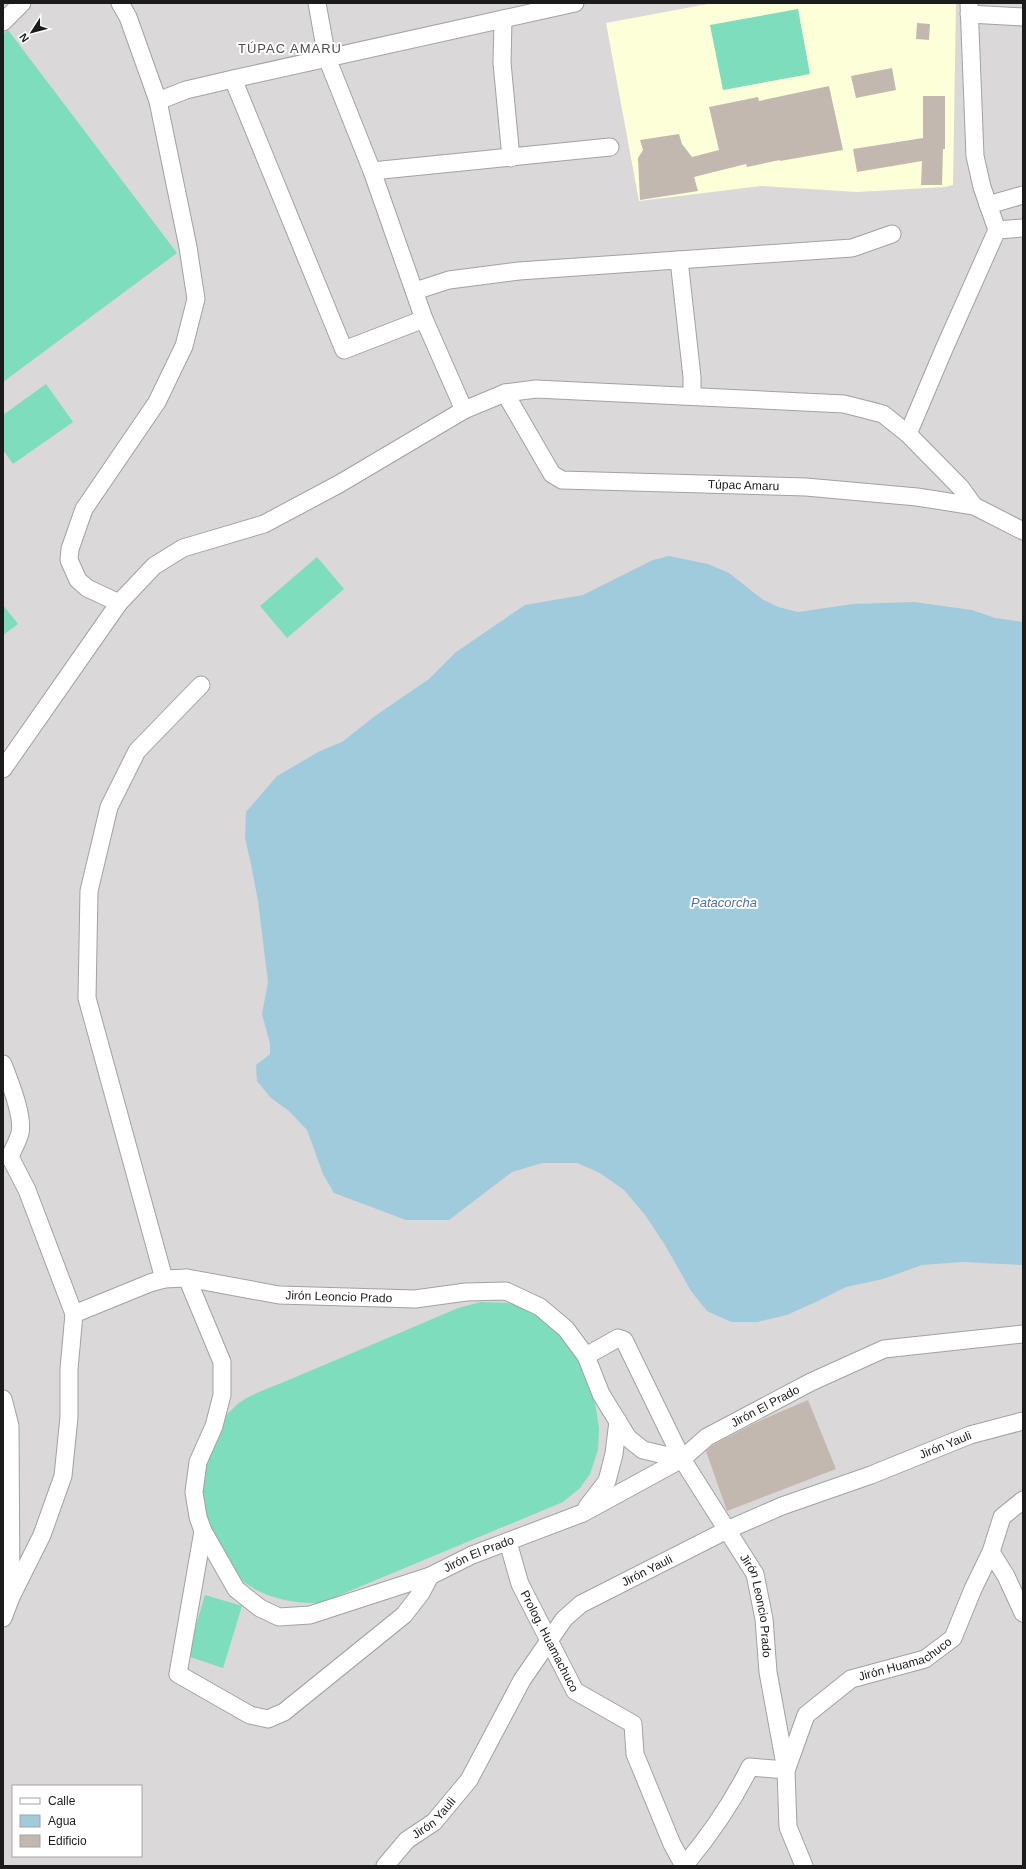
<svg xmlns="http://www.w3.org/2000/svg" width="1026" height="1869" font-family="Helvetica,sans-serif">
	<rect width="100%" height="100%" fill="#edeae1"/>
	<path fill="#dad8d8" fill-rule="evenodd" d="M3,3H1023V1866H3ZM13,1786H141V1856H13Z"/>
	<path fill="#fdffd8" d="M713,3H956L953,185L945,187L857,192L761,186L639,201L606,23Z"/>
	<g fill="#7dddbd">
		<path d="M798,9L810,74L723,90L710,25Z"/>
		<path d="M8,30L177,253L3,382V34Z"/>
		<path d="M46,384L73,422L13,464L3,450V415Z"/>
		<path d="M317,557L344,589L287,638L260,606Z"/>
		<path d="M3,605L18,624L3,635Z"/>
		<path d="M481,1302L507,1303L530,1308L571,1345L584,1369L594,1396L599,1428L598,1450L590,1474L580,1488L563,1502L321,1603C279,1604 235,1591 220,1548C211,1525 195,1497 200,1473C201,1467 204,1461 206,1456C213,1433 220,1419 239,1403C250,1394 278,1385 291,1379C347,1355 403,1332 458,1308Z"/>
		<path d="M205,1595L242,1606L223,1668L187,1656Z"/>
	</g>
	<path fill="#a0cbdc" d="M669,556L708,564L729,573L762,599L778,607L798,612L853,604L914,602L972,610L995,618L1023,622V1265L962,1262L922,1265L883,1279L846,1287L818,1301L787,1315L757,1322H731L707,1311L691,1291L665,1245L645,1215L624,1190L600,1173L577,1163H542L512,1172L449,1220H406L334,1193L323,1174L307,1130L289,1111L271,1098L257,1081L256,1065L270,1054V1044L262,1014L268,982L258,901L251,864L245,838L246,812L277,776L320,751L342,742L375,716L429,679L456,652L525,605L583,595L653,560Z"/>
	<g fill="#c2b8b0">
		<path d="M917,23L930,24L929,40L916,39Z"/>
		<path d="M892,68L896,90L856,98L851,76Z"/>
		<path d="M829,86L843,150L780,161V160L747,167L746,164L694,177L698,191L640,200L638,158L643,150L640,140L679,134L682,144L692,157L719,150L709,107L758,97L759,101Z"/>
		<path d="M923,96H945V149H943L942,185H921L922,161L857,172L853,149L923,138Z"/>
		<path d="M808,1400L836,1469L727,1511L706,1451L713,1445L757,1422Z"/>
	</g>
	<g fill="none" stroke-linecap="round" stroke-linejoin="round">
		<defs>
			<g id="minor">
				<path d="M120,3L128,17L158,101L186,90L233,79L575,3"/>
				<path d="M317,3L327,58L372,171L424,319L464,410"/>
				<path d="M969,14L1023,17"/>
				<path d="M503,19L502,63L511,158"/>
				<path d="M3,22L22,3"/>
				<path d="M233,79L344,350L424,319"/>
				<path d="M372,171L610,147"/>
				<path d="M988,205L1023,195"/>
				<path d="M997,230L1023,228"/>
				<path d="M679,260L692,377V396"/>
				<path d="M415,291L449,280L519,271L852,248L892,234"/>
				<path id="s1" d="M505,393L552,474L562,480L806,487L917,497L974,506L1023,531"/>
				<path d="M908,434L944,349L997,230L982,187L975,156L969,3"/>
				<path d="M119,603L87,588L78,580L69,560L70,549L84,509L157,402L184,346L196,299L188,247L158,101"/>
				<path d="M3,769L119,603L154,566L183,548L264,524L339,484L464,410L505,393L536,389L844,404L883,414L908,434L961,488L974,506"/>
				<path d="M3,1064C9,1080 24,1116 20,1133C18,1141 13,1149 10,1157L27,1190L74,1314L69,1369V1417L63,1476L42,1535L11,1597L3,1618"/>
				<path id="s2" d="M187,1278L222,1362V1395L214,1426L198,1462L194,1492L198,1517L203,1531L236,1589L260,1608L279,1617L310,1615L430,1576L472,1555L583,1513L682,1459L707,1437L811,1382L884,1349L1023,1334"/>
				<path d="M164,1279L87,998L89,891L109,807L137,751L201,685"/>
				<path id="s3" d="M74,1314L150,1283L164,1279L187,1278L279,1295L415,1299L466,1292L506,1291L540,1307L566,1329L586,1356L601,1394L628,1438L643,1450L682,1459L755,1574L764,1619L768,1672L786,1770L788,1827L804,1866"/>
				<path d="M586,1356L618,1338L624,1340L682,1459"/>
				<path d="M3,1399L10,1426L11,1592"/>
				<path d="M587,1507L607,1481L614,1454L618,1421"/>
				<path d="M203,1531L178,1674L250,1715L268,1719L284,1712L404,1615L421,1593L430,1576"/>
				<path id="s4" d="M508,1542L520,1584L575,1691L633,1724L635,1754L672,1844L684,1866"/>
				<path d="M991,1552L1006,1576L1023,1613"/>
				<path id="s5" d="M787,1768L806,1715L851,1679L925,1659L953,1638L973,1589L991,1552L1002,1517L1023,1500"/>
				<path id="s6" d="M385,1866L407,1840L434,1822L469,1780L522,1680L564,1619L581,1604L727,1530L782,1506L871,1475L970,1435L1023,1421"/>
				<path d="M684,1866C710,1835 732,1803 750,1767L786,1770"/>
			</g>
		</defs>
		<use href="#minor" stroke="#a2a2a2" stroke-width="19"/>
		<use href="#minor" stroke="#fff" stroke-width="17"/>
	</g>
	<g text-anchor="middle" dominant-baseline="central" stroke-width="4" stroke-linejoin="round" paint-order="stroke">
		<g font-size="12" fill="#1b1b1b" stroke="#fff">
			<text stroke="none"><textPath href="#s1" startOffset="287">Túpac Amaru</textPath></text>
			<text stroke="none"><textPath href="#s3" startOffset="273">Jirón Leoncio Prado</textPath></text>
			<text stroke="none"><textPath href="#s2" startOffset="919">Jirón El Prado</textPath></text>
			<text stroke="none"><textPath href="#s6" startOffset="729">Jirón Yauli</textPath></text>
			<text stroke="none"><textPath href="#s2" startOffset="595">Jirón El Prado</textPath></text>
			<text stroke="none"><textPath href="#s6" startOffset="405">Jirón Yauli</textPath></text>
			<text stroke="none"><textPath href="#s3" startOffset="865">Jirón Leoncio Prado</textPath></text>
			<text stroke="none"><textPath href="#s4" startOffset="108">Prolog. Huamachuco</textPath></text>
			<text stroke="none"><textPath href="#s5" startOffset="172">Jirón Huamachuco</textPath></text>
			<text stroke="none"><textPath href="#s6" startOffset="69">Jirón Yauli</textPath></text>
		</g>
		<g font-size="13" letter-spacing="1" fill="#4e4e4e" stroke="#fff">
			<text x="290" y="48">TÚPAC AMARU</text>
		</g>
		<g font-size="13" font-style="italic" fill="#4975aa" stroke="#fff">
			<text x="724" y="902">Patacorcha</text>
		</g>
	</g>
	<rect width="1026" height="1869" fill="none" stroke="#1b1b1b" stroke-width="8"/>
	<rect x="12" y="1785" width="130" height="72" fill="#ffffff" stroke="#a4a4a4"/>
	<rect x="20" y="1798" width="20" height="6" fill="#ffffff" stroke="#a4a4a4"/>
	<text x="48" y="1805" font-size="12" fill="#1b1b1b">Calle</text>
	<rect x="20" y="1815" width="20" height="12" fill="#a0cbdc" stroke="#a4a4a4"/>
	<text x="48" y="1825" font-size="12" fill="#1b1b1b">Agua</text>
	<rect x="20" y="1835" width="20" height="12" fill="#c2b8b0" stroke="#a4a4a4"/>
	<text x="48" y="1845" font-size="12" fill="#1b1b1b">Edificio</text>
	<g transform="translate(32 32) rotate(234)" stroke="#ffffff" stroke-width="3" paint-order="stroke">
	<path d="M0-3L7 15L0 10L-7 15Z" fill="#1b1b1b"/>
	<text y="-6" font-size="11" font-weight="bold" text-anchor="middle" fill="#1b1b1b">N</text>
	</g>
</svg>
